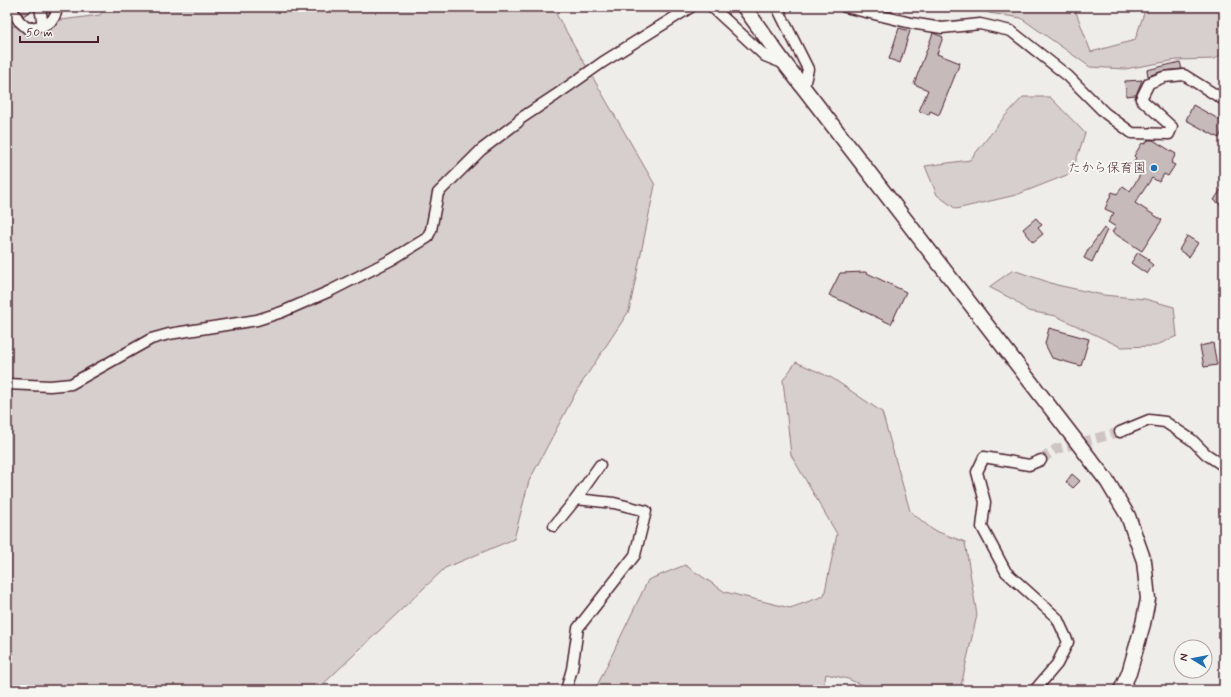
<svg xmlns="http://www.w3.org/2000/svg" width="1231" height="697" font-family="Mynerve,'Klee One',sans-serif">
	<rect width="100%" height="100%" fill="#efedea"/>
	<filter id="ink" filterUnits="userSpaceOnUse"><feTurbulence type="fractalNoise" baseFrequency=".025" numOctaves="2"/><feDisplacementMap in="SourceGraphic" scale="8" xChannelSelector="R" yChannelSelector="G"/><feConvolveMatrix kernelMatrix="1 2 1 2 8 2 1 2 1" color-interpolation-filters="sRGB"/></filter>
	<g filter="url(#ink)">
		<g fill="#d7cfce" stroke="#90777c">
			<path d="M107,7H552L655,185L629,311L577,390L529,481L514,539L445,568L317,690H7V27L100,15Z"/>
			<path d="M979,7H1074L1091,52L1135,40L1146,7H1224V52L1215,59L1177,60L1125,69L1090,67L1021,18L989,13Z"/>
			<path d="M1023,97H1050L1085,133L1072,173L1016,195L956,209L937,195L925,166L970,160L1005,116Z"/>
			<path d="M1013,270L1057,285L1103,295L1145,299L1174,307L1177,336L1155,346L1121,347L1056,316L1028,311L1014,300L989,287Z"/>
			<path d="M796,362L832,378L882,412L910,511L933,530L965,542L977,615L960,690H873L848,679L826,674L823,690H595L648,580L685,565L725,592L790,608L824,596L837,534L791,455L783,380Z"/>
		</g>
		<g fill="#c6babb" stroke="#4a1f2b">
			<path d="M18,7H34V9L23,16Z"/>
			<path d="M899,28L910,31L900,63L889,59Z"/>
			<path d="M933,33L943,37L937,54L960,63L939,115L930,111L929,115L919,111L928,90L914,84Z"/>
			<path d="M1180,62L1182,69L1163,71L1148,76L1147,70Z"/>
			<path d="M1142,80L1136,95L1126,96L1125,81Z"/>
			<path d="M1193,105L1224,122V128L1219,138L1186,120Z"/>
			<path d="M1148,140H1153L1176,154L1171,163L1175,165L1168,176L1164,174L1159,182L1152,178L1135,203L1162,220L1142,251L1112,232L1116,227L1108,222L1114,213L1105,209L1112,192L1117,194L1123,186L1130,191L1139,177L1141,171L1131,165L1136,158L1134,156L1142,143L1145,144Z"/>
			<path d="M1224,185V207L1214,200Z"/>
			<path d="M1036,218L1042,225L1038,228L1043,234L1033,242L1023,229Z"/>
			<path d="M1104,228L1107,230L1092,262L1084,258L1088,250Z"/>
			<path d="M1187,236L1198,243L1189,257L1179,250Z"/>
			<path d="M1138,252L1149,259L1148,261L1153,265L1147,274L1131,263Z"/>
			<path d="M865,272L906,292L891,324L829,295L840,273Z"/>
			<path d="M1049,328L1089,339L1081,366L1052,358L1045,344Z"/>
			<path d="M1213,343L1217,365L1204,367L1200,346Z"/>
			<path d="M1072,474L1080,481L1073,488L1066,482Z"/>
		</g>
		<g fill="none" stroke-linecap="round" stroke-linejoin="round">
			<path stroke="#cec4c4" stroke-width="10" stroke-dasharray="10 5" stroke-linecap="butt" d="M1041,460L1056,449L1120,432"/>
			<defs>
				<g id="street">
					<path d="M10,7L19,21L27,28C43,26 55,26 57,7"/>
					<path d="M40,7L43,26"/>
					<path d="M712,7L765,56L785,64"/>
					<path d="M777,7L808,69L804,86"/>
					<path d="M845,7L911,23L942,28L980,24L1011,31L1068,76L1105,113L1132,133L1169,134L1172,127L1141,99L1149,83L1164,77L1184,75L1224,100"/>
					<path d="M7,384L50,386L71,384L151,339L169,334L257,320L282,312L330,291L391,260L427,238L431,230L438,193L481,150L518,122L520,119L556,95L603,62L691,7"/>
					<path d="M1120,432L1149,420L1165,422L1192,440L1206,454L1224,466"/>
					<path d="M576,499L600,465"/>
					<path d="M554,526L576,499L614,503L646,511L635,555L578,628L572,669L566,690"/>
					<path d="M1035,690L1057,664L1068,642L1057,618L1006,572L982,527L985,502L977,472L984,457L1029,465L1041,460"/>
				</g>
				<path id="secondary" d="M744,7L786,65L1107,481L1128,516L1144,561L1148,599L1143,624L1129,673L1121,690"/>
			</defs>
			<use href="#street" stroke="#4a1f2b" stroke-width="13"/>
			<use href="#secondary" stroke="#4a1f2b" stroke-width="17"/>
			<use href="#street" stroke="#f6f6f2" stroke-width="10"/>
			<use href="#secondary" stroke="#f6f6f2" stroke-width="14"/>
		</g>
	</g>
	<circle fill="#1f6fb2" stroke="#f6f6f2" stroke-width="1.5" cx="1154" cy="168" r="4"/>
	<g text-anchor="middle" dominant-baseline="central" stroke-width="4" stroke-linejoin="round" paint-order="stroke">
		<g font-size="13" fill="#4a1f2b" stroke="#f6f6f2" text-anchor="end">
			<text x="1146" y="168">たから保育園</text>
		</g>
	</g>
	<rect width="1231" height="697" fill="none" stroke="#f6f6f2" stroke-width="24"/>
	<rect x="12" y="12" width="1207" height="673" fill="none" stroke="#4a1f2b" stroke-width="1.5" filter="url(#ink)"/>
	<g transform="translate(1193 659) rotate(280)"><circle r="19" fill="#f6f6f2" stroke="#b1a0a2"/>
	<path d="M0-3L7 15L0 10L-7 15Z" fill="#1f6fb2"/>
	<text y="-6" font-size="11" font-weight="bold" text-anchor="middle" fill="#4a1f2b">N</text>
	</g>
	<path d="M20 36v6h78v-6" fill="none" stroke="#4a1f2b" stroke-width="2"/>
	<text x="26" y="36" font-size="12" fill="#4a1f2b" stroke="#f6f6f2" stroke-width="3" paint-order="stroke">50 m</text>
</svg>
